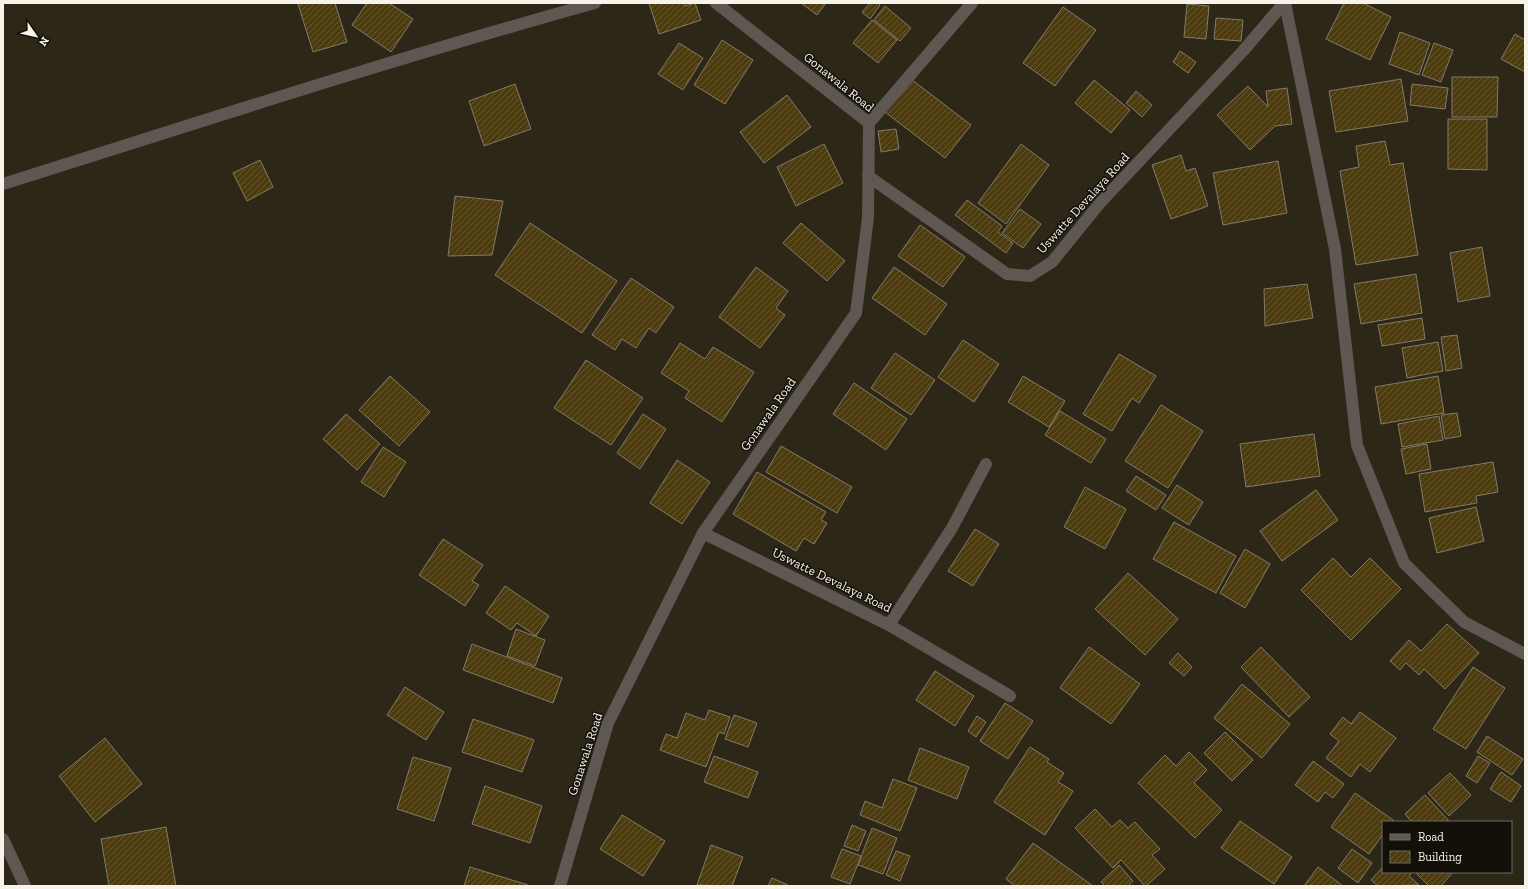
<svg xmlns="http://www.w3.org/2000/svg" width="1528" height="889" font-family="'Zilla Slab',serif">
	<defs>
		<pattern id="building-hatch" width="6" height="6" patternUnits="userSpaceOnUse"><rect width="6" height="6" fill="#4c3b0f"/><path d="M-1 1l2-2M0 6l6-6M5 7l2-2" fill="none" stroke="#675832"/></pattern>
	</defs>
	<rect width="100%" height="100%" fill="#2d2718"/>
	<g fill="url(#building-hatch)" stroke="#827b6a">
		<path d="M303,3H335L347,42L313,52L298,4Z"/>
		<path d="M367,3H389L413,19L391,52L352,25Z"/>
		<path d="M649,3H684L685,6L695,3L701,20L659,34Z"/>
		<path d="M801,3H826L817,15Z"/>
		<path d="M870,3H878L880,5L870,19L862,12Z"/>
		<path d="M1344,3H1363L1391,17L1370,60L1326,39Z"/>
		<path d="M1187,4L1209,6L1206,39L1184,37Z"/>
		<path d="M885,6L911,28L900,41L874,20Z"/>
		<path d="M1063,7L1096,30L1055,86L1023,63Z"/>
		<path d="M1216,18L1243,20L1241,41L1214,39Z"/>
		<path d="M872,20L897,40L878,63L853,43Z"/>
		<path d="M1400,32L1430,43L1419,75L1389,64Z"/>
		<path d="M1515,34L1525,40V72L1501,59Z"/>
		<path d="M722,40L753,60L725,104L694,85Z"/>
		<path d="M679,43L703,58L683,90L658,74Z"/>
		<path d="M1434,43L1453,50L1441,82L1422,75Z"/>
		<path d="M1180,51L1196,62L1188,73L1173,62Z"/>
		<path d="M1452,77H1498L1497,117H1452Z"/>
		<path d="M911,79L971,125L945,158L885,112Z"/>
		<path d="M1401,79L1408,121L1336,132L1329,91Z"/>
		<path d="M1094,80L1130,110L1111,133L1075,103Z"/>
		<path d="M515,84L531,129L484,146L469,101Z"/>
		<path d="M1412,84L1448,88L1445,109L1410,105Z"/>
		<path d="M1248,86L1268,107L1266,91L1287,88L1292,124L1275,126L1250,150L1217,115Z"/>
		<path d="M1136,91L1152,105L1142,117L1126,103Z"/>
		<path d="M787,95L811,127L764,163L740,132Z"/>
		<path d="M1448,119H1487V170L1448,169Z"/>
		<path d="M896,129L899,149L881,152L878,131Z"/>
		<path d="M1385,141L1390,165L1403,163L1418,255L1356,265L1340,171L1359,167L1356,146Z"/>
		<path d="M824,144L843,183L796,206L777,167Z"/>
		<path d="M1021,144L1049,165L1006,224L978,203Z"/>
		<path d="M1181,155L1186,171L1195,168L1208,206L1171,219L1152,165Z"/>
		<path d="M260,160L273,187L247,201L233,173Z"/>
		<path d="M1278,161L1287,213L1223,225L1213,173Z"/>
		<path d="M455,196L503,201L492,255L448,256Z"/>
		<path d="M967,200L1002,226L998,232L1013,243L1006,253L955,215Z"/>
		<path d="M1020,209L1041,224L1023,248L1002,233Z"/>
		<path d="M530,223L617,281L582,333L495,275Z"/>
		<path d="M801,223L845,261L827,281L783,243Z"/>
		<path d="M920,225L965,257L943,287L898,256Z"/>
		<path d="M1482,247L1490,296L1458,302L1450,253Z"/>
		<path d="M756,267L788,291L776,308L785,315L760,348L719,317Z"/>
		<path d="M894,267L947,304L925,335L872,298Z"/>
		<path d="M1416,274L1422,313L1361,324L1354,284Z"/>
		<path d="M631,278L674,307L656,333L649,328L636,348L622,339L615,350L592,335Z"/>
		<path d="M1307,284L1313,318L1265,326L1264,289Z"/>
		<path d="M1422,318L1425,339L1382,346L1378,325Z"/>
		<path d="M1457,335L1462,368L1446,371L1441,337Z"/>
		<path d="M963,340L999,364L974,402L938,377Z"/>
		<path d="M1438,342L1443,371L1407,378L1402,348Z"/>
		<path d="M680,343L705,359L713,347L754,372L722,422L685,398L689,391L661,373Z"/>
		<path d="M895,353L935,380L911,415L871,388Z"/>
		<path d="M1119,354L1156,376L1139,403L1132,398L1112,431L1083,414Z"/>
		<path d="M586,360L643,398L611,445L554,408Z"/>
		<path d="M390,376L430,412L399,446L359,410Z"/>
		<path d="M1023,376L1065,401L1049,427L1008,402Z"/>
		<path d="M1438,376L1444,413L1381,424L1375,387Z"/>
		<path d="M854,383L907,419L886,450L833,414Z"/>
		<path d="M1161,405L1203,431L1168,488L1125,461Z"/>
		<path d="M1060,411L1106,439L1091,463L1045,435Z"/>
		<path d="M1457,413L1461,436L1445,439L1441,415Z"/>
		<path d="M346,414L380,444L357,470L323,439Z"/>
		<path d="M643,414L666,429L640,469L617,453Z"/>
		<path d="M1439,416L1443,440L1402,447L1398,424Z"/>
		<path d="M1314,434L1320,476L1246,487L1240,444Z"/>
		<path d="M1427,444L1431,469L1406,474L1401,449Z"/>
		<path d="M781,446L852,487L837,513L766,472Z"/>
		<path d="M383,447L406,462L384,497L361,482Z"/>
		<path d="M677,460L710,482L682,524L650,503Z"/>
		<path d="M1493,462L1498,492L1476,496L1477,503L1425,512L1419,474Z"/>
		<path d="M757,472L826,512L821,520L827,523L814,544L804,538L796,551L733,514Z"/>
		<path d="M1136,476L1166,495L1156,510L1126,491Z"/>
		<path d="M1177,485L1203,502L1189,525L1162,508Z"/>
		<path d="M1085,487L1126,509L1105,549L1064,527Z"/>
		<path d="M1316,490L1338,520L1282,561L1260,531Z"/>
		<path d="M1476,507L1484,541L1437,553L1429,518Z"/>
		<path d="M1174,522L1236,556L1216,593L1153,559Z"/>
		<path d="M975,529L999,544L973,586L948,571Z"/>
		<path d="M443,539L483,565L472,581L479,585L465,606L419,575Z"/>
		<path d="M1245,549L1270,564L1245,608L1220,593Z"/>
		<path d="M1333,558L1351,577L1370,558L1401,589L1351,640L1301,590Z"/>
		<path d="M1128,573L1178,619L1145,655L1095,609Z"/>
		<path d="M505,586L549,616L536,636L517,623L511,630L486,613Z"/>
		<path d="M1447,624L1479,653L1445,689L1424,669L1419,675L1406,663L1400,670L1390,661L1409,640L1421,651Z"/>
		<path d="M516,629L545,640L535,666L507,656Z"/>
		<path d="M472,644L562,678L553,703L463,670Z"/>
		<path d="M1089,647L1140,684L1111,724L1060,688Z"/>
		<path d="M1261,647L1310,697L1289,717L1241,667Z"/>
		<path d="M1178,653L1192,667L1184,676L1169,663Z"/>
		<path d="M1473,667L1505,688L1466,749L1433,729Z"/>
		<path d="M935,671L974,696L955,726L916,700Z"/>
		<path d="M1242,684L1290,724L1262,758L1214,718Z"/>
		<path d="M405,687L444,712L426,740L387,715Z"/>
		<path d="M1005,703L1033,721L1008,759L980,741Z"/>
		<path d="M709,710L730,717L724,734L719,732L706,767L660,750L666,734L677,738L686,713L705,720Z"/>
		<path d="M1360,712L1396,738L1370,772L1360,764L1351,777L1326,758L1339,741L1330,734L1343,717L1351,724Z"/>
		<path d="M734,715L757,723L748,747L725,739Z"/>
		<path d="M977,716L986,722L976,737L968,731Z"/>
		<path d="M473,719L534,740L522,772L462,752Z"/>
		<path d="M1225,732L1253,760L1232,781L1204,753Z"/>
		<path d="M1487,736L1523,759L1512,775L1477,752Z"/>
		<path d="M105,738L142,784L95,822L59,776Z"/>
		<path d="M1030,747L1049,759L1047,762L1064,773L1058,782L1073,791L1045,835L994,802Z"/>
		<path d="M920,748L969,767L957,799L908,780Z"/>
		<path d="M1189,752L1207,770L1194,783L1222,810L1195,838L1138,783L1165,755L1176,766Z"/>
		<path d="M714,756L758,772L748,798L704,782Z"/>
		<path d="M1478,756L1490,763L1477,783L1466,776Z"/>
		<path d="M413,757L451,768L434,821L397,809Z"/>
		<path d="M1313,761L1344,784L1333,798L1325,792L1318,802L1295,785Z"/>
		<path d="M1501,772L1521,786L1511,802L1490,789Z"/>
		<path d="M1450,773L1471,795L1449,816L1428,793Z"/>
		<path d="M893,779L917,788L900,831L860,815L865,801L882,808Z"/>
		<path d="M485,786L542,806L530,843L472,824Z"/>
		<path d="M1355,793L1393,820L1392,822H1383V834L1369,854L1331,827Z"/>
		<path d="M1425,795L1450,822H1412L1405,814Z"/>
		<path d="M1095,809L1112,827L1120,820L1128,828L1135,822L1160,849L1152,855L1165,869L1146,886H1145L1121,860L1113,868L1075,828Z"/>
		<path d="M622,815L665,841L643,876L600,849Z"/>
		<path d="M1240,821L1292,857L1274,884L1221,848Z"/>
		<path d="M852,825L866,831L858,851L844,846Z"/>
		<path d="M166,827L176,886H109L101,839Z"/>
		<path d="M872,828L897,838L883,874L858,865Z"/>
		<path d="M1033,843L1093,886H1015L1006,879Z"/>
		<path d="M711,845L743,857L732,886L697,885Z"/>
		<path d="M842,849L861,856L850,884L831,877Z"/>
		<path d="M1352,849L1372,863L1358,883L1338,868Z"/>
		<path d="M896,851L910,856L900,881L886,875Z"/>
		<path d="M1119,865L1133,881L1128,886H1105L1101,882Z"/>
		<path d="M470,867L528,885V886H464Z"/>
		<path d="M1318,867L1343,886H1304Z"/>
		<path d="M1383,867V872H1412L1409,876L1419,885L1378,886L1371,880Z"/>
		<path d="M1415,872H1453L1441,886H1429Z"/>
		<path d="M772,878L788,885L787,886H768Z"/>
	</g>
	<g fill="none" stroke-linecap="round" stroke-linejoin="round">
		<g stroke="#5e5752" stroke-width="12">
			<path d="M1285,3L1335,249L1357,445L1404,563L1464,622L1525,654"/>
			<path d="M869,123L972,3"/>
			<path d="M868,176L1007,274L1030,276L1052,262L1100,203L1243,51L1284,3"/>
			<path d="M3,184C200,122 396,58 595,3"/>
			<path d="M703,533L889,625L952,528L986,464"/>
			<path d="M889,625L1010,696"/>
			<path d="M3,839L25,886"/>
		</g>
		<path stroke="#5e5752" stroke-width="12" d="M560,886L608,723L703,533L856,313L868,218L869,123L716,3"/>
	</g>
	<g text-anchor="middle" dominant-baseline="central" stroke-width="3" stroke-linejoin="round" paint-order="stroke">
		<g font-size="13" fill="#f7f3e9" stroke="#131009">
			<text transform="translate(839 82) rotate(39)">Gonawala Road</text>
			<text transform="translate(1083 203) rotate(-48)">Uswatte Devalaya Road</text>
			<text transform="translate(768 414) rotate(-55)">Gonawala Road</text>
			<text transform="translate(832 580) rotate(26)">Uswatte Devalaya Road</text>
			<text transform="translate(585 754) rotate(-72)">Gonawala Road</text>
		</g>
	</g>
	<rect width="1528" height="889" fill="none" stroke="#f7f3e9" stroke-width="8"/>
	<rect x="1382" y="821" width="130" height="52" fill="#131009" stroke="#6e6b63"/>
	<rect x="1390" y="834" width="20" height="6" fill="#5e5752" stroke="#6e6b63"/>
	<text x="1418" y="841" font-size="12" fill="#f7f3e9">Road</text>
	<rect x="1390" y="851" width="20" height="12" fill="url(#building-hatch)" stroke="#6e6b63"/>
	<text x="1418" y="861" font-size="12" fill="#f7f3e9">Building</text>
	<g transform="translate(36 36) rotate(124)" stroke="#131009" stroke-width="3" paint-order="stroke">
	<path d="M0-3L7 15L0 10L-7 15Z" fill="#f7f3e9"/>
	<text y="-6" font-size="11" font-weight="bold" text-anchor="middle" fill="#f7f3e9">N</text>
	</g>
</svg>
